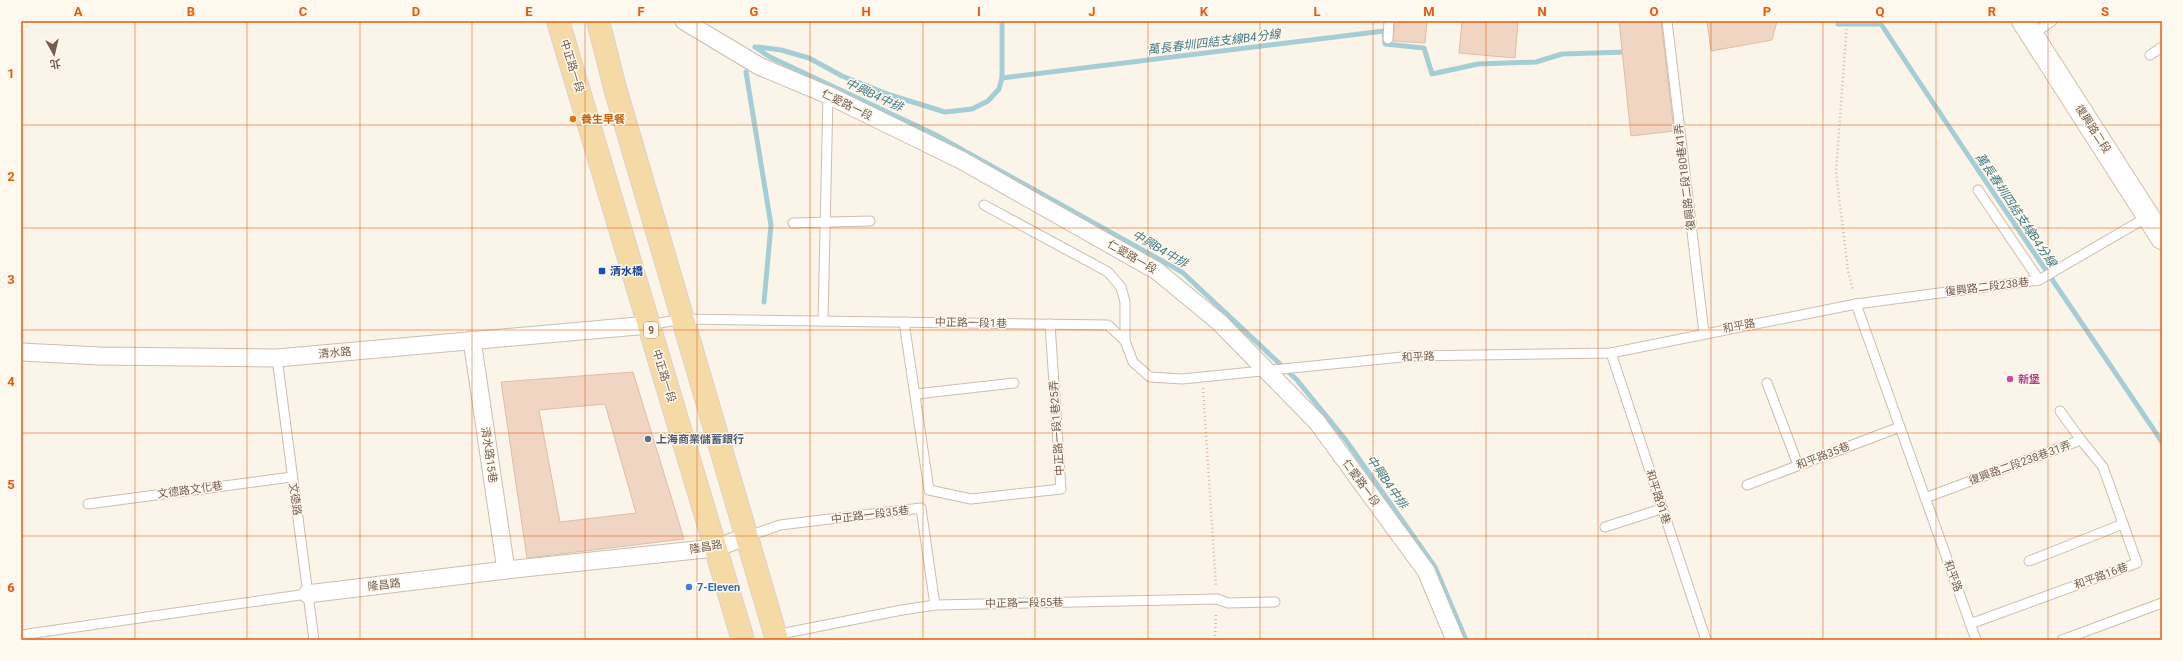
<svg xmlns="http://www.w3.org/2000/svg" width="2183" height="661" font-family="Roboto,'Noto Sans TC',sans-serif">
	<rect width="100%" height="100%" fill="#fbf5e9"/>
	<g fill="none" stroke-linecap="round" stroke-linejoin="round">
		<g stroke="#a5cdd6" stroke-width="5">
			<path d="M1838,21V24H1881C1973,165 2069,303 2162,442"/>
			<path d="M755,47L770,57L934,134L1182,272L1297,380L1345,439L1435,567L1466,640"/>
			<path d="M758,47L781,50L809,58L842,76L890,95L945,112L972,109L988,101L999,89L1002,78V21"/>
			<path d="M746,72L771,225L764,302"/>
			<path d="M1002,78L1384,31L1385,44L1424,48L1432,74L1478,64L1536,62L1562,54L1627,52"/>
		</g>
	</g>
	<g fill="#efd5c2" stroke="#e1bda3" fill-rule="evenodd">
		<path d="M1395,21H1427L1425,43L1393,41Z"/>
		<path d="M1462,21H1518L1515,58L1459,53Z"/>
		<path d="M1619,21H1661L1674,131L1631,136Z"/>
		<path d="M1707,21H1777L1772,40L1711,51Z"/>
		<path d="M633,372L684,539L527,558L501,382ZM605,404L636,513L560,522L539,410Z"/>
	</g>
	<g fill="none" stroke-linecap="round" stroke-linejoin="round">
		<defs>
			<g id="service">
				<path d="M1667,21L1704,333"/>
				<path d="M2032,35L2052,21"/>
				<path d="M1388,39L1389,21"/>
				<path d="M2150,55L2162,47"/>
				<path d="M1978,190L2039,280"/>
				<path d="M984,205L1108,272L1121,287L1125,302V341"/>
				<path d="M793,223L870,221"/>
				<path d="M1856,304L1976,640"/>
				<path d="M823,321L828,95"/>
				<path d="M904,322L929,490L971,499L1061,489L1050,324"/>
				<path d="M649,325L682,319L1108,325L1125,341L1133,362L1150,377L1182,379L1412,356L1611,353L1856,304L2039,280L2149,216"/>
				<path d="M1611,353L1706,640"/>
				<path d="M277,358L314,640"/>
				<path d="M1767,383L1798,465"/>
				<path d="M916,394L1014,383"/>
				<path d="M2060,411L2081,440"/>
				<path d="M1747,485L1900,427"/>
				<path d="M1925,498L2081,440L2103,467L2137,563L1970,624"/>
				<path d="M88,504L292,477"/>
				<path d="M1605,527L1661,509"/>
				<path d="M746,537L780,525L921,508L935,605"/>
				<path d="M2029,561L2123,524"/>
				<path d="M21,635L307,594"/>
				<path d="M775,635L902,610L935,605L1217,599L1228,603L1275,602"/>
				<path d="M2062,640L2162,603"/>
			</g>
			<g id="minor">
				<path d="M684,21L759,66L828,95L961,160L1157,271L1219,322L1317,422L1426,571L1455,640"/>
				<path d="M472,340L506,570"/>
				<path d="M21,352L100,356L277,358L649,325"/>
				<path d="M307,594L506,570L715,548L746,537"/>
			</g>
			<path id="secondary" d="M2023,21L2162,238"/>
			<g id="primary">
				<path d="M558,21L743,640"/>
				<path d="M598,21L615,88L777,640"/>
			</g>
		</defs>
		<use href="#service" stroke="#cdbdaf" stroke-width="11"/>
		<use href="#minor" stroke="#cdbdaf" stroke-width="19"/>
		<use href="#secondary" stroke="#d0bead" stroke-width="24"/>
		<use href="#primary" stroke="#d8d2cd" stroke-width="24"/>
		<g stroke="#d5b9a5" stroke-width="2.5" stroke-dasharray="1 3" stroke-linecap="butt">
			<path d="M1847,21L1836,172L1848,270L1853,291"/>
			<path d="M1203,388L1216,587"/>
			<path d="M1215,640L1216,612"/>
		</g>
		<use href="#service" stroke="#fff" stroke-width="9"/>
		<use href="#minor" stroke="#fff" stroke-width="17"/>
		<use href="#secondary" stroke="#fff" stroke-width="22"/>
		<use href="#primary" stroke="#f6daa6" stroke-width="22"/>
	</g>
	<path fill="none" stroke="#e8590c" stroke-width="1" stroke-opacity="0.55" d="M135,21V640M247,21V640M360,21V640M472,21V640M585,21V640M697,21V640M810,21V640M923,21V640M1035,21V640M1148,21V640M1260,21V640M1373,21V640M1486,21V640M1598,21V640M1711,21V640M1823,21V640M1936,21V640M2048,21V640M21,125H2162M21,228H2162M21,330H2162M21,433H2162M21,536H2162"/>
	<circle fill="#e8710a" stroke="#fef9ef" stroke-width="1.5" cx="573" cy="119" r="4"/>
	<rect fill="#1a4fb4" stroke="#fef9ef" stroke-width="1.5" x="598" y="267" width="8" height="8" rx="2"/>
	<circle fill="#d1479c" stroke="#fef9ef" stroke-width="1.5" cx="2010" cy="379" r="4"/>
	<circle fill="#5c6f8a" stroke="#fef9ef" stroke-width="1.5" cx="648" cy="439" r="4"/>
	<circle fill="#3f7fe0" stroke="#fef9ef" stroke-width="1.5" cx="689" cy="587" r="4"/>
	<g text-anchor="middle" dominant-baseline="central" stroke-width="3" stroke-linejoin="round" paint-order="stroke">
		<rect fill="#fef9ef" stroke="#9e8c7e" stroke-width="1" x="644" y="322" width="14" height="16" rx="3"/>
		<g font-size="10" font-weight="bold" fill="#755d4e">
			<text x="651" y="330">9</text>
		</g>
		<g font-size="11" fill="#755d4e" stroke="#fef9ef">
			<text transform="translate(572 66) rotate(73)">中正路一段</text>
			<text transform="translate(847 105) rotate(26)">仁愛路一段</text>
			<text transform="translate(2093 129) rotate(57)">復興路二段</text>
			<text transform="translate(1685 177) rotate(-97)">復興路二段180巷41弄</text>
			<text transform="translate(1132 257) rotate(30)">仁愛路一段</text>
			<text transform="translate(1987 287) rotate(-7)">復興路二段238巷</text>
			<text transform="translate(971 323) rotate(1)">中正路一段1巷</text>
			<text transform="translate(1739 326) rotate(-11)">和平路</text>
			<text transform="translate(335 353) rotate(-5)">清水路</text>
			<text transform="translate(1418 357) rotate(-3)">和平路</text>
			<text transform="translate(664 376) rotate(73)">中正路一段</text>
			<text transform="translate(1057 428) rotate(-94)">中正路一段1巷25弄</text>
			<text transform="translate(489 455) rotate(82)">清水路15巷</text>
			<text transform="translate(1823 456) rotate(-21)">和平路35巷</text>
			<text transform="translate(2020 463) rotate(-20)">復興路二段238巷31弄</text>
			<text transform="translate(1361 483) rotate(54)">仁愛路一段</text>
			<text transform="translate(190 490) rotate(-8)">文德路文化巷</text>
			<text transform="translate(1658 497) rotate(72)">和平路91巷</text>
			<text transform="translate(295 499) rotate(82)">文德路</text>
			<text transform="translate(870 515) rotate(-7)">中正路一段35巷</text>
			<text transform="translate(706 547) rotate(-10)">隆昌路</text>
			<text transform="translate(1953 576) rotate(70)">和平路</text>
			<text transform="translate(2101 576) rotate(-20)">和平路16巷</text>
			<text transform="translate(384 585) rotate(-7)">隆昌路</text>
			<text transform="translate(1024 603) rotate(-1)">中正路一段55巷</text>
		</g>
		<g font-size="11" font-weight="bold" fill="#c56008" stroke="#fef9ef" text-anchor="start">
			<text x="581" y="119">養生早餐</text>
		</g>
		<g font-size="11" font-weight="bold" fill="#164399" stroke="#fef9ef" text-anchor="start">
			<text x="610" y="271">清水橋</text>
		</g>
		<g font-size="11" font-weight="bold" fill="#b23c85" stroke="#fef9ef" text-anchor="start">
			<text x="2018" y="379">新堡</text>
		</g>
		<g font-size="11" font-weight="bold" fill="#4e5e75" stroke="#fef9ef" text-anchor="start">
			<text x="656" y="439">上海商業儲蓄銀行</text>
		</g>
		<g font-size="11" font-weight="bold" fill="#366cbe" stroke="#fef9ef" text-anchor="start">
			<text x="697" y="587">7-Eleven</text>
		</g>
		<g font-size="12" font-style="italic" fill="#487a86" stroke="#fef9ef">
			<text transform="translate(1214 42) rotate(-7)">萬長春圳四結支線B4分線</text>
			<text transform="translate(874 95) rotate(25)">中興B4中排</text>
			<text transform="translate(2016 210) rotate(56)">萬長春圳四結支線B4分線</text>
			<text transform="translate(1160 249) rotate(30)">中興B4中排</text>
			<text transform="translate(1387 482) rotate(55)">中興B4中排</text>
		</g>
	</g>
	<rect width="2183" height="661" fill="none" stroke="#fef9ef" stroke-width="44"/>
	<g transform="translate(54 54) rotate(172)" stroke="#fef9ef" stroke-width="3" paint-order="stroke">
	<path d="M0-3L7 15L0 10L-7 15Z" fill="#755d4e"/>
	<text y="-6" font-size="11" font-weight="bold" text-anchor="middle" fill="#755d4e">北</text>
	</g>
	<rect x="22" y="22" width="2139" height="617" fill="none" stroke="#e8590c" stroke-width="1.5"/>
	<g font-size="13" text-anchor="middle" font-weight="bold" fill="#e8590c">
		<text x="78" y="16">A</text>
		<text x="191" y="16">B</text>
		<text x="303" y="16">C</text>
		<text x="416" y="16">D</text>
		<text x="529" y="16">E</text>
		<text x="641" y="16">F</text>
		<text x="754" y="16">G</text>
		<text x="866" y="16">H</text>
		<text x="979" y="16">I</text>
		<text x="1092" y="16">J</text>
		<text x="1204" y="16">K</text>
		<text x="1317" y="16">L</text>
		<text x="1429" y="16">M</text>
		<text x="1542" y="16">N</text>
		<text x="1654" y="16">O</text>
		<text x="1767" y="16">P</text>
		<text x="1880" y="16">Q</text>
		<text x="1992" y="16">R</text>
		<text x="2105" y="16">S</text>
		<text x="11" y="78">1</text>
		<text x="11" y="181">2</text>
		<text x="11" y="284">3</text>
		<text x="11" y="386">4</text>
		<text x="11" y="489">5</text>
		<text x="11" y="592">6</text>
	</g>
</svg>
